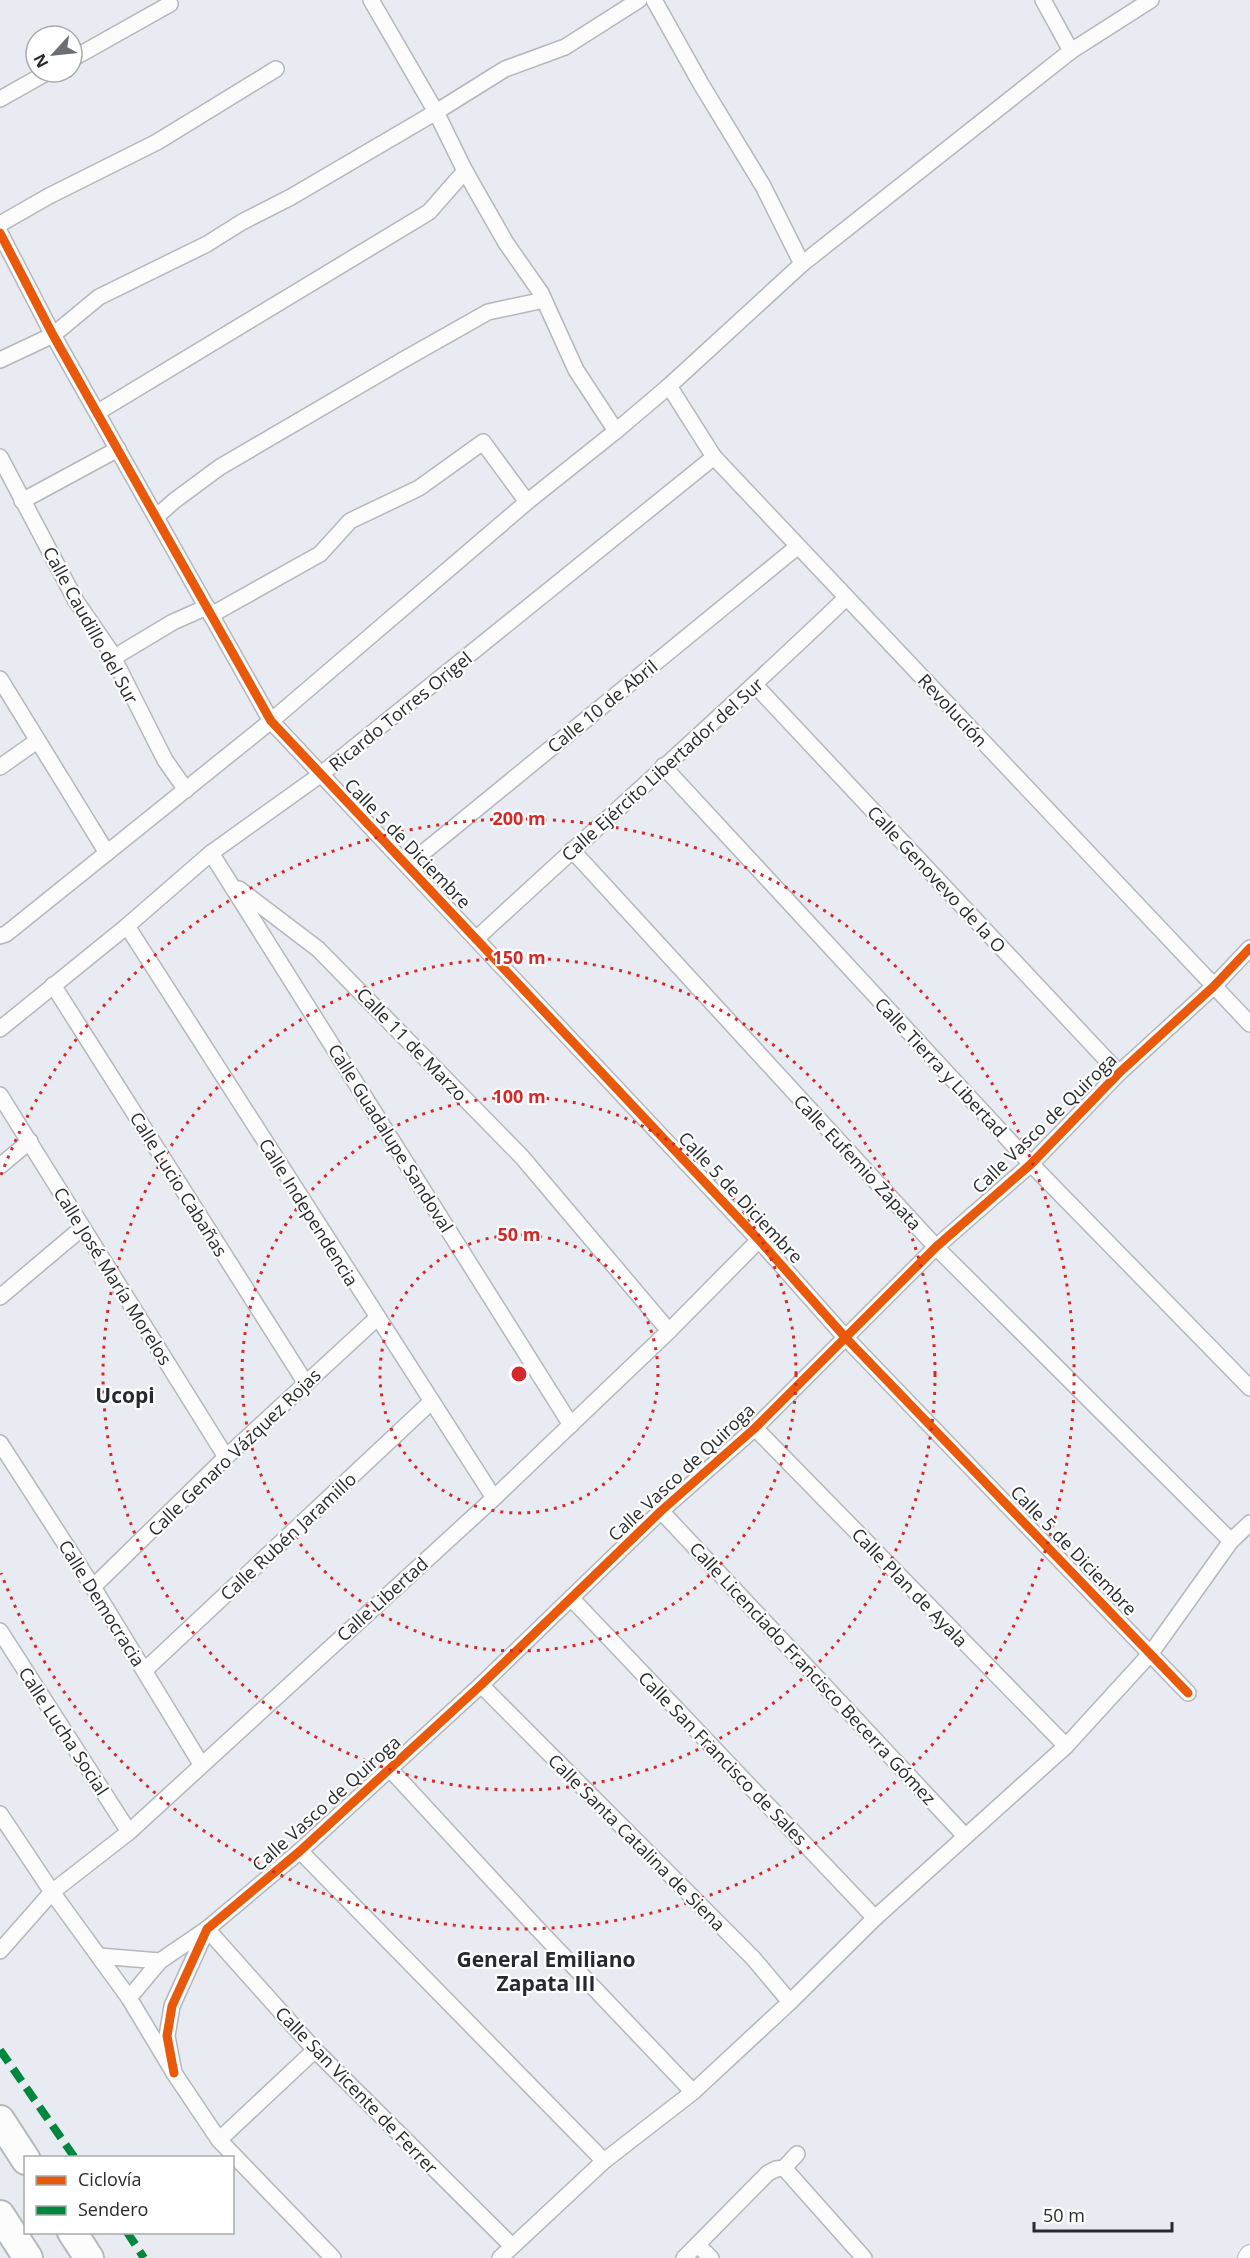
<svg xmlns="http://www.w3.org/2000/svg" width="1250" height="2258" font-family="'Open Sans',sans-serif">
	<rect width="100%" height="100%" fill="#e8ecf2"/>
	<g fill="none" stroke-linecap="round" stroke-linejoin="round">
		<defs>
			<g id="minor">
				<path d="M371,0L436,112L465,171L506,243L541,293L576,370L616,431"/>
				<path d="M654,0L701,84L763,186L802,264"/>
				<path d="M1043,0L1071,51L1151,0"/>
				<path d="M72,59L170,4"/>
				<path d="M0,99L48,72"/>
				<path d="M0,224L49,196L157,142L276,69"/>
				<path d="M0,233L53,335L271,721L759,1240L845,1337L1188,1693"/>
				<path d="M0,360L53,335L99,297L207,244L242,222L291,197L436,112L505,69L565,47L639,0"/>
				<path d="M669,386L714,457L1250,1024"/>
				<path d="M98,412L429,212L465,171"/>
				<path d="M0,457L76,601L109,649L165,760L186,790"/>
				<path d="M22,501L118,449"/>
				<path d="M156,517L174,501L220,467L403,360L488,312L544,300"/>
				<path d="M211,615L320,554L350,521L419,488L483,442L527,502"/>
				<path d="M113,658L173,622L207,607"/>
				<path d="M0,679L107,853"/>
				<path d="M755,685L1119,1073"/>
				<path d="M663,766L1031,1164L1250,1388"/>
				<path d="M0,767L37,741"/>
				<path d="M572,850L936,1247L1231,1541"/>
				<path d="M211,853L571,1425"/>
				<path d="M408,865L797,547"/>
				<path d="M239,889L318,949L522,1157L669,1331"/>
				<path d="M127,926L494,1498"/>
				<path d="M0,936L6,934L271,721L527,502L616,431L669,386L802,264L1071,51"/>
				<path d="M476,939C599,825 725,714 846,598"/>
				<path d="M53,985L305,1382"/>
				<path d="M0,1029L127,926L211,853L320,775L714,457"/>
				<path d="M0,1095L226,1457"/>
				<path d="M0,1166L30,1141"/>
				<path d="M0,1297L82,1228"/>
				<path d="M755,1428L1066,1746"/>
				<path d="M0,1443L93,1587L201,1764"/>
				<path d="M661,1511L965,1836"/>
				<path d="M93,1587L226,1457L377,1318"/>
				<path d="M571,1598L875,1918"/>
				<path d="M0,1631L129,1832"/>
				<path d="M145,1670L431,1402"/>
				<path d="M481,1685L753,1958L790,2002"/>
				<path d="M389,1768L535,1926L693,2092"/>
				<path d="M0,1814L52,1892L129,1998L174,2073L219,2140L333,2258"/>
				<path d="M300,1851L604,2161"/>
				<path d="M207,1929L315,2050L512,2246"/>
				<path d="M0,1951L52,1892L129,1832L494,1498L669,1331L759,1240"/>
				<path d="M99,1956L160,1961"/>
				<path d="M129,1998L160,1961L207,1929"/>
				<path d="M174,2073L167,2036L172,2006L207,1929L300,1851L481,1685L661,1511L755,1428L936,1247L1031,1164L1119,1073L1213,987L1250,948"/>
				<path d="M219,2140L315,2050"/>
				<path d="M784,2168L864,2258"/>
				<path d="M698,2245L711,2258"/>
				<path d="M500,2258L604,2161L693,2092L790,2002L875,1918L1066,1746L1151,1653L1231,1541L1250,1523"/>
				<path d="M684,2258L768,2173L776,2169L784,2168L797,2154"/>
			</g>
			<path id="tertiary" d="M1248,2258L1250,2255"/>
			<g id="motorway">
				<path d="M0,2120L26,2160"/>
				<path d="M0,2215L28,2258"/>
				<path d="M72,2232L89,2258"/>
			</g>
		</defs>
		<use href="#minor" stroke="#b4b7bc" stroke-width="18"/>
		<use href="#tertiary" stroke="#b4b7bc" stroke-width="22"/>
		<use href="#motorway" stroke="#b4b7bc" stroke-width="32"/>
		<use href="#minor" stroke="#fcfcfd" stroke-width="15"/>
		<use href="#tertiary" stroke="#fcfcfd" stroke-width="20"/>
		<use href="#motorway" stroke="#fcfcfd" stroke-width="28"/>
		<g stroke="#00873e" stroke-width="8" stroke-dasharray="15 8" stroke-linecap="butt">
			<path d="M0,2050L75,2158"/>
			<path d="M127,2232L144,2258"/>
		</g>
		<defs>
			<g id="cycleway">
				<path d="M0,233L53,335L271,721L759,1240L845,1337L1188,1693"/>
				<path d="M174,2073L167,2036L172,2006L207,1929L300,1851L481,1685L661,1511L755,1428L936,1247L1031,1164L1119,1073L1213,987L1250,948"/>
			</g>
		</defs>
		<use href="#cycleway" stroke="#fff" stroke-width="13"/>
		<use href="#cycleway" stroke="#e8590c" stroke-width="9"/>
	</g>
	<g fill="none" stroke="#d62828" stroke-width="3" stroke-dasharray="3 6">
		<circle cx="519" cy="1374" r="139"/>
		<circle cx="519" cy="1374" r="277"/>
		<circle cx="519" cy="1374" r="416"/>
		<path d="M1 1175A555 555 0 1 1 1 1573"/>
	</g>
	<g text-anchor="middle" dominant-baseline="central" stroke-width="4.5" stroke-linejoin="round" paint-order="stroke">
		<g font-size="18" fill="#282a2e" stroke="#fff">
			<text transform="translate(91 625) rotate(61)">Calle Caudillo del Sur</text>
			<text transform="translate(602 706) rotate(-39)">Calle 10 de Abril</text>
			<text transform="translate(953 710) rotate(47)">Revolución</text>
			<text transform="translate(400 711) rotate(-39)">Ricardo Torres Origel</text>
			<text transform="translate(662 769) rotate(-42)">Calle Ejército Libertador del Sur</text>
			<text transform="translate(408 843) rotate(46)">Calle 5 de Diciembre</text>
			<text transform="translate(937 879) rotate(47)">Calle Genovevo de la O</text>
			<text transform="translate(412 1044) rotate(46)">Calle 11 de Marzo</text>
			<text transform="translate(941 1067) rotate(47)">Calle Tierra y Libertad</text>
			<text transform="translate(1044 1123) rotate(-44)">Calle Vasco de Quiroga</text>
			<text transform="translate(391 1138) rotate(58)">Calle Guadalupe Sandoval</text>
			<text transform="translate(858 1162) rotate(47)">Calle Eufemio Zapata</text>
			<text transform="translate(179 1184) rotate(58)">Calle Lucio Cabañas</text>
			<text transform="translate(741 1197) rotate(47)">Calle 5 de Diciembre</text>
			<text transform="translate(309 1212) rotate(58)">Calle Independencia</text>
			<text transform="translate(113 1276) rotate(58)">Calle José María Morelos</text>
			<text transform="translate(234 1452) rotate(-44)">Calle Genaro Vázquez Rojas</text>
			<text transform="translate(681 1472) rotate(-43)">Calle Vasco de Quiroga</text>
			<text transform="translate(288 1536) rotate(-43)">Calle Rubén Jaramillo</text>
			<text transform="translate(1074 1550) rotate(46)">Calle 5 de Diciembre</text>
			<text transform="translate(910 1587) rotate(46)">Calle Plan de Ayala</text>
			<text transform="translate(382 1599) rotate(-42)">Calle Libertad</text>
			<text transform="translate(102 1603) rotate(58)">Calle Democracia</text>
			<text transform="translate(813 1673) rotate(47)">Calle Licenciado Francisco Becerra Gómez</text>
			<text transform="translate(64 1731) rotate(57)">Calle Lucha Social</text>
			<text transform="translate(723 1758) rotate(46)">Calle San Francisco de Sales</text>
			<text transform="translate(326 1803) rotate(-42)">Calle Vasco de Quiroga</text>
			<text transform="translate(637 1842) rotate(45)">Calle Santa Catalina de Siena</text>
			<text transform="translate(357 2090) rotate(46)">Calle San Vicente de Ferrer</text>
		</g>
		<g font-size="21" font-weight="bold" fill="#242a31" stroke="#fff">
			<text x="125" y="1395">Ucopi</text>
			<text x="546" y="1959">General Emiliano<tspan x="546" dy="24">Zapata III</tspan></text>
		</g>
	</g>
	<circle cx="519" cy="1374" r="9" fill="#d62828" stroke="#fff" stroke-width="3"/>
	<g font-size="18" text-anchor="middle" font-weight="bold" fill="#d62828" stroke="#fff" stroke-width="4.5" stroke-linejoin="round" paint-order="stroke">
		<text x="519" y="825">200 m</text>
		<text x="519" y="964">150 m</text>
		<text x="519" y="1103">100 m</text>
		<text x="519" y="1241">50 m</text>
	</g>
	<rect x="24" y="2156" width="210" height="78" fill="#ffffff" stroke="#a9aaab" stroke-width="1.5"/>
	<rect x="36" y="2176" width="30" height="9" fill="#e8590c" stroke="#a9aaab" stroke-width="1.5"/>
	<text x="78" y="2186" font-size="18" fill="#282a2e">Ciclovía</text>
	<rect x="36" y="2206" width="30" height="9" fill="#00873e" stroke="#a9aaab" stroke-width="1.5"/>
	<text x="78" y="2216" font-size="18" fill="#282a2e">Sendero</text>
	<g transform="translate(54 54) rotate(243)"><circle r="28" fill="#ffffff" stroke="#a9aaab" stroke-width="1.5"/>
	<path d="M0-4.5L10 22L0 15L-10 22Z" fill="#6b6e73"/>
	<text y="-9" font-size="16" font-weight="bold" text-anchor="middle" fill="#282a2e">N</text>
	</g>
	<path d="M1034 2222v9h138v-9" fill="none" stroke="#282a2e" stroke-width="3"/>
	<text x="1043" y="2222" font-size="18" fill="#282a2e" stroke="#ffffff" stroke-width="4.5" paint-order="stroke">50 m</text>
</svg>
